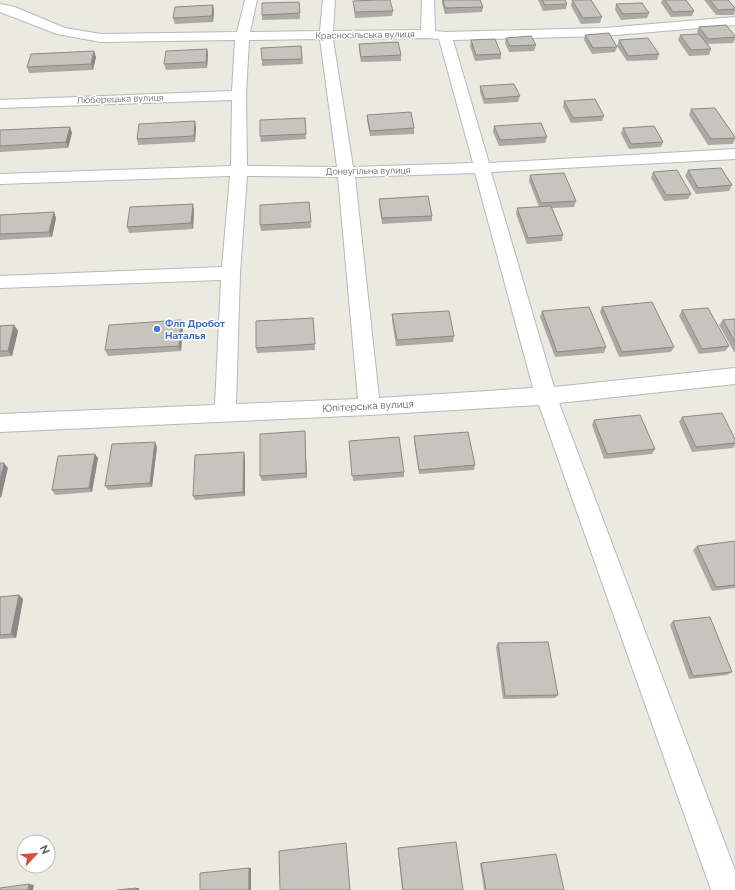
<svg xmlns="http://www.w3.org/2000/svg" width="735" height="890" font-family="Raleway,sans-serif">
	<rect width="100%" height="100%" fill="#ebeae1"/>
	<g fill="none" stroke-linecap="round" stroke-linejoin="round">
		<defs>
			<path id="minor" d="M245,0H257L250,32L320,31L323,0H335L333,31L421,30L422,0H434L435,31L445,32L604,28L735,17V25L604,36L453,40L489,163L735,149V159L491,172L554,387L735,368V384L559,403L735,870V890H711L539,405L369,415L0,432V414L215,405L221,280L0,288V276L222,267L230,176L0,184V174L231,166L232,100L0,108V100L232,91L235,40L101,42L57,34L0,12V4L15,7L65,28L101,34L237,32ZM428,38L439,39L473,163L353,167L333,39ZM320,39L337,167L247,166L246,95L249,40ZM475,173L533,388L379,398L355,177ZM247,176L338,177L358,399L236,404L240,273Z"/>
		</defs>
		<use href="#minor" stroke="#b7b8bd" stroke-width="2"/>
		<use href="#minor" fill="#fff" fill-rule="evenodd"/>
	</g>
	<g fill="#aba9a3">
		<path d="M442,0H480L483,7L482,12L445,14L442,3Z"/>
		<path d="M538,0H565L567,4L566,9L543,11Z"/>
		<path d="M572,0L602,17L600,23L581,24L571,6Z"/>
		<path d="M662,0H686L694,11L692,16L671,17L661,3Z"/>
		<path d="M704,0H728L735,8V11L734,15H716Z"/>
		<path d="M353,1L393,11L392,16L355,18Z"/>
		<path d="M299,2L300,19L262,20V15Z"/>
		<path d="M616,4L649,13L647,18L621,20L615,10Z"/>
		<path d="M214,11L213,22L175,24L173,18Z"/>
		<path d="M699,27L735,36V39L733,43L708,44L711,49L709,55L689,56L678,40L680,35L698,34L697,32Z"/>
		<path d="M585,35L617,47L615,52L592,54L584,40Z"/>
		<path d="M506,38L536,45L534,51L509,52L505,43Z"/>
		<path d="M471,40L501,54V59L475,61L470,46Z"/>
		<path d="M619,40L659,54L657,60L627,61L617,46Z"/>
		<path d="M359,44L401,55V61L361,62L359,50Z"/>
		<path d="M301,46L303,64L262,66V60Z"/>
		<path d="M207,49L208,55L207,68L166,70L164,64Z"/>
		<path d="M96,57L93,70L29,73L27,67Z"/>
		<path d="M480,86L520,96L518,102L484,104L480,92Z"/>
		<path d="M564,101L604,116L602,121L571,123L563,107Z"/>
		<path d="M691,109L735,137V139L733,144L708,145L689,115Z"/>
		<path d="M367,115L414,128V134L370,136L367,120Z"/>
		<path d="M305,118L306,139L261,142L260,136Z"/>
		<path d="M494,126L547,137L545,143L499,146L493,132Z"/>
		<path d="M70,127L72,133L68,148L0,152V130Z"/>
		<path d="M196,127L195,142L138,145L137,139Z"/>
		<path d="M623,128L663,142L661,147L629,149L621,134Z"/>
		<path d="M688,170L732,185L729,191L696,194L685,176Z"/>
		<path d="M653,172L691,194L688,199L664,201L651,178Z"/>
		<path d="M530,175L576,201L574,207L552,208L563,235L562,241L527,244L516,214L517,208L539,207L529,181Z"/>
		<path d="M379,199L432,216V221L382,224L379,204Z"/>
		<path d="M309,202L311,228L261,231L260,225Z"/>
		<path d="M194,210L193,229L129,233L127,227Z"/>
		<path d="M54,212L56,218L52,237L0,240V215Z"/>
		<path d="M602,307L674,347L671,352L619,357L600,312Z"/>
		<path d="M682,310L729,346L725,351L699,354L679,316Z"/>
		<path d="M542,311L606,347L604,353L555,357L540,317Z"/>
		<path d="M392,314L454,336L453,342L396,346L392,320Z"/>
		<path d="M313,318L315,350L257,353L256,348Z"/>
		<path d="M735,319V352H734L719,325L723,320Z"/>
		<path d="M181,320L183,326L181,351L108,356L105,350Z"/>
		<path d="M14,325L18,331L12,356L0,357V326Z"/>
		<path d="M682,417L735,439V445L733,448L692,452L679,422Z"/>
		<path d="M594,420L655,449L652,454L604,459L592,425Z"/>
		<path d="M305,436L307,478L262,481L260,476Z"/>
		<path d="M414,436L475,465L474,470L419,474L414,441Z"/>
		<path d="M350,446L404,472V477L353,481Z"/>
		<path d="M157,447L152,487L108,490L105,486Z"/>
		<path d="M245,457V496L195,500L193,496Z"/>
		<path d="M98,458L92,492L55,495L52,490Z"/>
		<path d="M735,541V588L712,591L693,550L697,546Z"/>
		<path d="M19,595L23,599L16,638L0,639V597Z"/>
		<path d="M673,621L732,672L727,675L689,679L670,625Z"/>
		<path d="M498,643L558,695L555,698L503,699L496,647Z"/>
		<path d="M398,848L463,890H402L398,849Z"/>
		<path d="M480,863H481L564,890H484Z"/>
	</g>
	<g fill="#8b8985">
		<path d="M213,5L214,11L213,22L212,16Z"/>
		<path d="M207,49L208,55L207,68L206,62Z"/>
		<path d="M94,51L96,57L93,70L91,64Z"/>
		<path d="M195,121L196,127L195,142L194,136Z"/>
		<path d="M70,127L72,133L68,148L66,142Z"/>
		<path d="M193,204L194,210L193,229L191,223Z"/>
		<path d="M54,212L56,218L52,237L49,232Z"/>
		<path d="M181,320L183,326L181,351L179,346Z"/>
		<path d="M14,325L18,331L12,356L8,351Z"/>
		<path d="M305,431V436L307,478L306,473Z"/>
		<path d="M155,442L157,447L152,487L150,483Z"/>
		<path d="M244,452L245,457V496L243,492Z"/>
		<path d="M95,454L98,458L92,492L89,488Z"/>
		<path d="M4,463L8,468L1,498L0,497V480Z"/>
		<path d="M19,595L23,599L16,638L11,634Z"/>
		<rect x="249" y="868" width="2" height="22"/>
		<path d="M29,884L34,885L33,890H28Z"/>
		<path d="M136,888H139V890H135Z"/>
	</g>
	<g fill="#c7c4be" stroke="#8b8985">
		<path d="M378,0H390L393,11L355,12L353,1Z"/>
		<path d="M443,0H480L483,7L445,8Z"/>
		<path d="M542,0H565L567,4L545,5Z"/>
		<path d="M572,0H591L602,17L583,18Z"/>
		<path d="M665,0H686L694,11L673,12Z"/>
		<path d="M710,0H728L735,8V9L718,10Z"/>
		<path d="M299,2L300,13L262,15V3Z"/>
		<path d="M642,3L649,13L623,14L616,4Z"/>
		<path d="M213,5L212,16L173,18L175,7Z"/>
		<path d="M726,25L735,36V37L708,39L699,27Z"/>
		<path d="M609,33L617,47L593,48L585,35Z"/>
		<path d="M699,34L711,49L691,50L680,35Z"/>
		<path d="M531,36L536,45L510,46L506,38Z"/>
		<path d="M648,38L659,54L628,56L619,40Z"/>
		<path d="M495,39L501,54L476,55L471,40Z"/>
		<path d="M398,42L401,55L361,57L359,44Z"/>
		<path d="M301,46L302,59L262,60L261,48Z"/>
		<path d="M207,49L206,62L164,64L166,51Z"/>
		<path d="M94,51L91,64L27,67L31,54Z"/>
		<path d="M514,84L520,96L485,99L480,86Z"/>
		<path d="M595,99L604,116L573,118L564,101Z"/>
		<path d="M715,108L735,137V138L711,139L691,109Z"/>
		<path d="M411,112L414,128L370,131L367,115Z"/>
		<path d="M305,118L306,134L260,136V120Z"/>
		<path d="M195,121L194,136L137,139L139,124Z"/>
		<path d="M541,123L547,137L500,140L494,126Z"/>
		<path d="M654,126L663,142L631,144L623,128Z"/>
		<path d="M70,127L66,142L0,146V130Z"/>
		<path d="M721,168L732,185L698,188L688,170Z"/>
		<path d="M677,170L691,194L666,195L653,172Z"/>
		<path d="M564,173L576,201L541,203L530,175Z"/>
		<path d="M428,196L432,216L382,218L379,199Z"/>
		<path d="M309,202L311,222L260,225V205Z"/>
		<path d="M193,204L191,223L127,227L130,207Z"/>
		<path d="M551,206L563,235L528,238L517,208Z"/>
		<path d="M54,212L49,232L0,234V215Z"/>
		<path d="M652,302L674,347L622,352L602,307Z"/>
		<path d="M589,307L606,347L557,352L542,311Z"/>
		<path d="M708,308L729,346L702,349L682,310Z"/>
		<path d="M449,311L454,336L397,340L392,314Z"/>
		<path d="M313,318L315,344L256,348V321Z"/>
		<path d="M735,319V342L723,320Z"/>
		<path d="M181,320L179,346L105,350L109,325Z"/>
		<path d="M14,325L8,351H0V326Z"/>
		<path d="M722,413L735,439V443L696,447L682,417Z"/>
		<path d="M640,415L655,449L607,454L594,420Z"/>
		<path d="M305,431L306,473L260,476V434Z"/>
		<path d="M468,432L475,465L419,470L414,436Z"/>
		<path d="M399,437L404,472L352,476L349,441Z"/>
		<path d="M155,442L150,483L105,486L112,444Z"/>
		<path d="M244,452L243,492L193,496L195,455Z"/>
		<path d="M95,454L89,488L52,490L58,456Z"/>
		<path d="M0,463H4L0,480Z"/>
		<path d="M735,541V585L716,587L697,546Z"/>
		<path d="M19,595L11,634L0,635V597Z"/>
		<path d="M710,617L732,672L693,676L673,621Z"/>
		<path d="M548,642L558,695L505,696L498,643Z"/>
		<path d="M456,842L463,890H403L398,848Z"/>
		<path d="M346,843L350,890H280L279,851Z"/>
		<path d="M556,854L564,890H486L481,863Z"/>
		<path d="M249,868V890H200V873Z"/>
		<path d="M29,884L28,890H0V888Z"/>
		<path d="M136,888L135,890H117Z"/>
	</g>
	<circle fill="#3f7fe0" stroke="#fff" stroke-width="1.5" cx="157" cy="329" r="4"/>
	<g text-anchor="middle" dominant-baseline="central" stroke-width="3" stroke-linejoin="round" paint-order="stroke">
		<g font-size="9" fill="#5a5c61" stroke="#fff">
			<text transform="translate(365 35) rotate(-1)">Красносільська вулиця</text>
			<text transform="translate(120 99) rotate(-2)">Люберецька вулиця</text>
			<text transform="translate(368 171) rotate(-1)">Донвугільна вулиця</text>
		</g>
		<g font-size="10" font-weight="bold" fill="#366cbe" stroke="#fff" text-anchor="start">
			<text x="165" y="323">Флп Дробот<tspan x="165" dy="12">Наталья</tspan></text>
		</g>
		<g font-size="10" fill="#5a5c61" stroke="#fff">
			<text transform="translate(368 406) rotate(-3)">Юпітерська вулиця</text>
		</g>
	</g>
	<g transform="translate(36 854) rotate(64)"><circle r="19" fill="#ffffff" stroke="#bdbec0"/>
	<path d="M0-3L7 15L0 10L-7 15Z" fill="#db5138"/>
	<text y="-6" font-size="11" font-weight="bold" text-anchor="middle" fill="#5a5c61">N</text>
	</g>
</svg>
